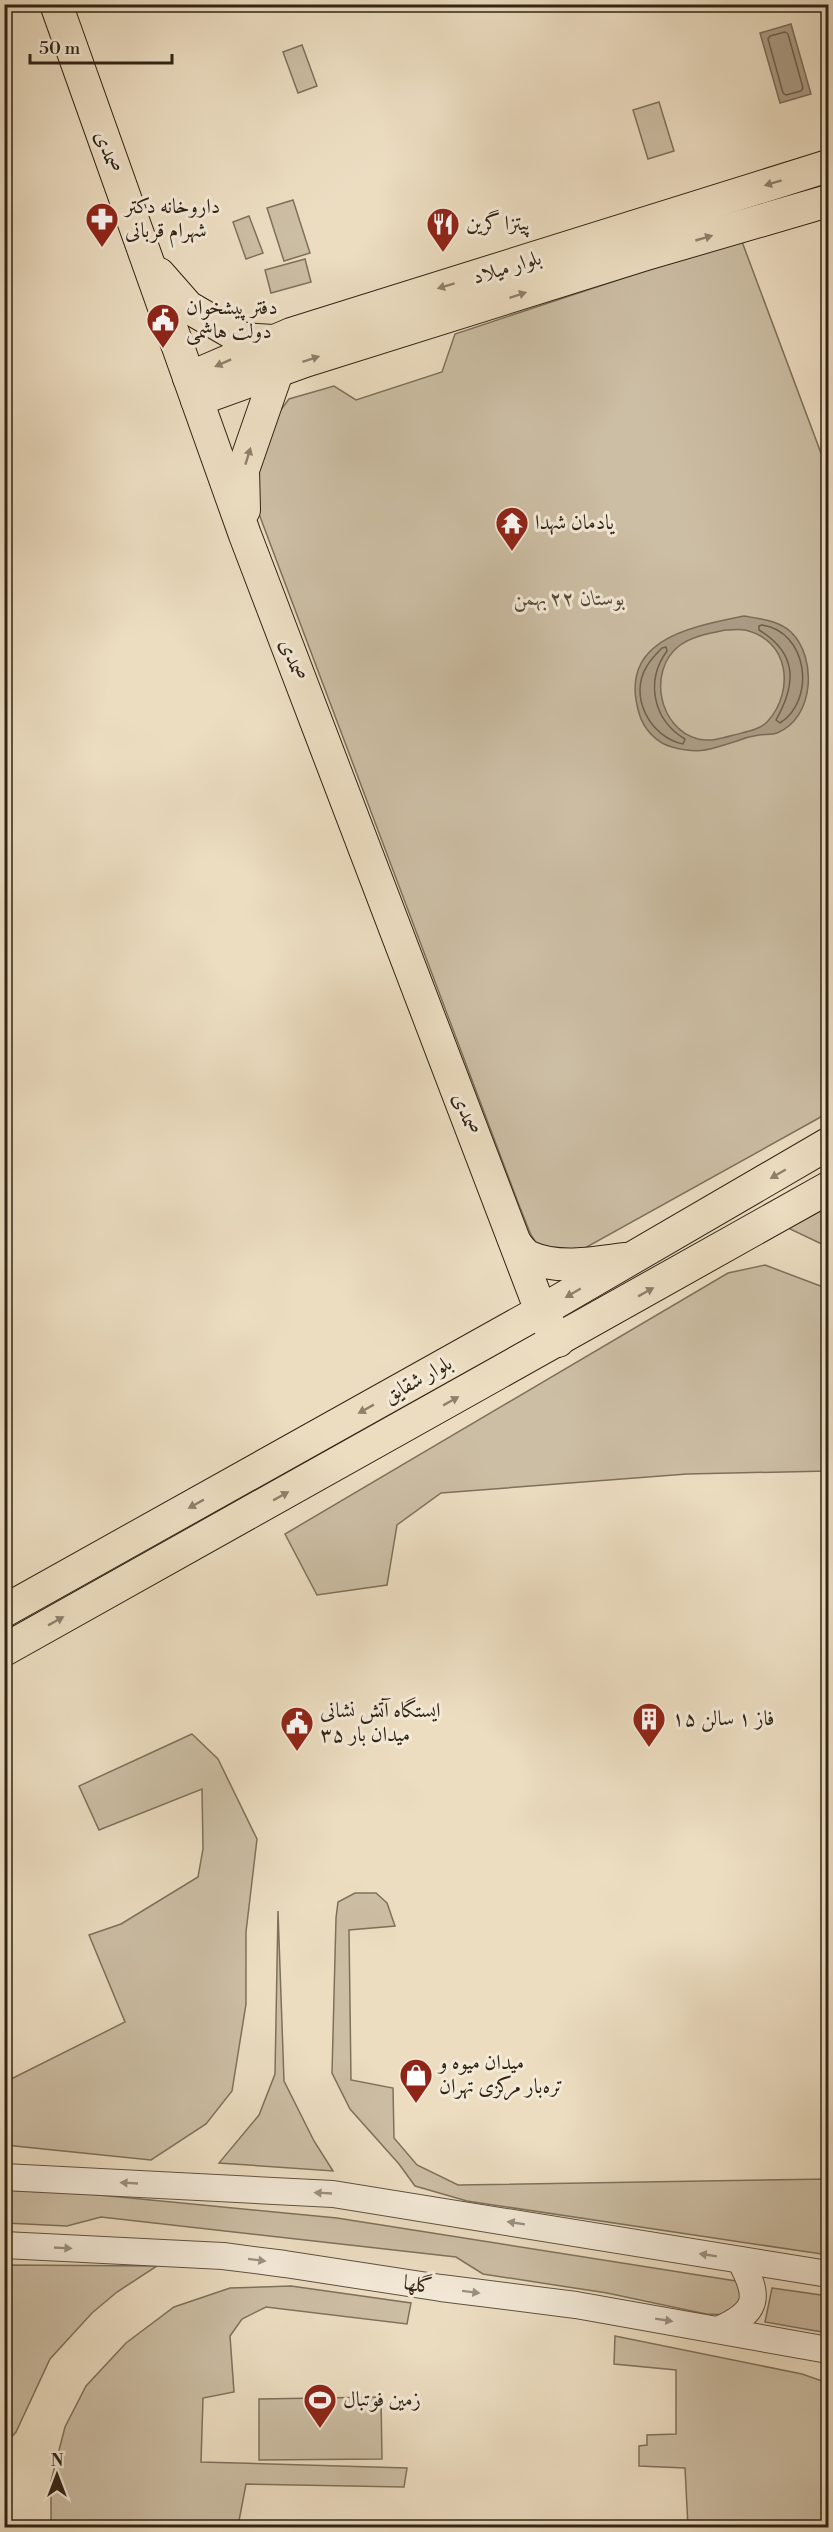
<svg xmlns="http://www.w3.org/2000/svg" width="833" height="2532" font-family="'Libre Bodoni',Amiri,serif">
	<rect width="100%" height="100%" fill="#ecddc1"/>
	<filter id="stains"><feTurbulence type="fractalNoise" baseFrequency=".00333" numOctaves="4"/><feColorMatrix values="0 0 0 0 .2 0 0 0 0 .09 0 0 0 0 .02 0 0 0 .5 -.17"/></filter>
	<radialGradient id="worn" r=".72"><stop offset=".6" stop-color="#630" stop-opacity="0"/><stop offset="1" stop-color="#630" stop-opacity=".3"/></radialGradient>
	<g fill="#ccbea4" stroke="#7e715c" stroke-width="1.5">
		<path d="M302,45L317,86L298,93L283,52Z"/>
		<path d="M659,102L674,151L648,159L633,110Z"/>
		<path d="M293,200L310,253L284,261L267,208Z"/>
		<path d="M249,216L263,253L246,259L233,222Z"/>
		<path d="M741,239L828,472V1113L576,1253L539,1247L531,1235L519,1205L253,498L265,431L289,399L334,386L356,400L442,372L455,334Z"/>
		<path d="M305,259L311,282L271,293L265,270Z"/>
		<path d="M828,1207V1247L788,1228Z"/>
		<path d="M765,1265L823,1287L828,1292V1471L687,1474L441,1493L397,1525L387,1585L317,1595L285,1534L728,1273Z"/>
		<path d="M192,1734L218,1759L257,1839L246,1932V2004L232,2091L206,2124L151,2160L5,2145V2082L125,2022L89,1935L121,1924L198,1877L203,1849L202,1789L99,1830L79,1786Z"/>
		<path d="M355,1893H376L387,1903L395,1926L349,1930L351,2080L393,2088L394,2138L417,2165L458,2185L828,2179V2255L467,2201L415,2186L399,2164L350,2109L332,2073L336,1918L338,1902Z"/>
		<path d="M278,1911L284,2081L314,2141L333,2171L219,2163L259,2115L275,2074Z"/>
		<path d="M5,2190L89,2194L337,2218L736,2281L744,2294L729,2315L706,2314L607,2293L483,2274L456,2257L101,2217L67,2226L5,2223Z"/>
		<path d="M5,2265L157,2266L117,2292L92,2313L50,2359L16,2432L5,2444Z"/>
		<path d="M291,2286L411,2303L407,2324L266,2307L242,2319L230,2336L234,2392L203,2398L201,2462L407,2468L404,2487L246,2484L238,2526L51,2527V2481L65,2427L86,2386L126,2343L174,2307L230,2288Z"/>
		<path d="M772,2288L828,2296V2333L765,2322Z"/>
		<path d="M615,2336L802,2374L828,2383V2523L688,2527L685,2468L639,2466V2446L647,2445V2435L676,2434V2370L614,2364Z"/>
		<path d="M381,2397L382,2459L259,2460V2399Z"/>
	</g>
	<g fill="#ac9e87" stroke="#7a6d59" stroke-width="1.5" fill-rule="evenodd">
		<path d="M791,24L811,94L780,103L760,33Z"/>
		<path d="M744,616C760,619 778,620 791,632C817,657 815,718 777,733C772,735 765,734 759,735C752,736 744,738 737,741C710,749 701,755 672,747C656,743 643,728 639,713C617,639 691,627 744,616ZM726,630C732,630 739,629 745,630C789,640 795,690 768,721C760,730 745,732 734,735C723,738 710,742 698,739C659,729 647,671 679,646C692,636 711,633 726,630Z"/>
	</g>
	<g fill="none" stroke-linecap="round" stroke-linejoin="round">
		<g stroke="#6e614e" stroke-width="1.5">
			<path d="M785,32L788,34L803,88L801,91L786,95L783,93L768,39L770,36Z"/>
			<path d="M762,625C807,631 817,699 780,723L776,720C797,683 797,653 759,630V626Z"/>
			<path d="M666,647L667,651C645,681 653,720 685,739L683,744C650,737 628,696 647,666C651,659 657,653 662,648Z"/>
		</g>
		<defs>
			<g id="minor">
				<path d="M4,2177L333,2194L828,2274"/>
				<path d="M4,2245L223,2256L285,2264L441,2288L576,2305L828,2350"/>
				<path d="M720,2329C759,2311 760,2297 740,2260"/>
			</g>
			<g id="major">
				<path d="M56,4L245,535L541,1311L558,1341"/>
				<path d="M159,274L188,307L243,339L273,341"/>
				<path d="M189,378L291,334L828,166"/>
				<path d="M197,400L305,361L646,254L828,201"/>
				<path d="M244,510L243,470L277,372"/>
				<path d="M516,1244C520,1249 524,1255 529,1257C557,1270 596,1263 624,1259"/>
				<path d="M4,1611L541,1311L828,1144"/>
				<path d="M4,1650L828,1188"/>
			</g>
		</defs>
		<use href="#minor" stroke="#5f5240" stroke-width="28"/>
		<use href="#major" stroke="#302415" stroke-width="34"/>
		<use href="#minor" stroke="#f3e9d7" stroke-width="26"/>
		<use href="#major" stroke="#ecddc1" stroke-width="32"/>
	</g>
	<defs><path id="oneway-solid" d="M-6-.8H1V-3.2L6.5 0L1 3.2V.8H-6Z" transform="scale(1.5)"/></defs>
	<g fill="#8e806b">
		<use href="#oneway-solid" transform="translate(773 183) rotate(163)"/>
		<use href="#oneway-solid" transform="translate(704 238) rotate(-16)"/>
		<use href="#oneway-solid" transform="translate(446 286) rotate(163)"/>
		<use href="#oneway-solid" transform="translate(518 295) rotate(-18)"/>
		<use href="#oneway-solid" transform="translate(311 359) rotate(-18)"/>
		<use href="#oneway-solid" transform="translate(223 363) rotate(156)"/>
		<use href="#oneway-solid" transform="translate(248 456) rotate(-73)"/>
		<use href="#oneway-solid" transform="translate(778 1174) rotate(150)"/>
		<use href="#oneway-solid" transform="translate(646 1292) rotate(-29)"/>
		<use href="#oneway-solid" transform="translate(573 1293) rotate(150)"/>
		<use href="#oneway-solid" transform="translate(451 1401) rotate(-29)"/>
		<use href="#oneway-solid" transform="translate(366 1409) rotate(151)"/>
		<use href="#oneway-solid" transform="translate(281 1496) rotate(-29)"/>
		<use href="#oneway-solid" transform="translate(196 1504) rotate(151)"/>
		<use href="#oneway-solid" transform="translate(56 1621) rotate(-29)"/>
	</g>
	<g fill="#9b9080">
		<use href="#oneway-solid" transform="translate(129 2183) rotate(-177)"/>
		<use href="#oneway-solid" transform="translate(323 2193) rotate(-177)"/>
		<use href="#oneway-solid" transform="translate(516 2223) rotate(-171)"/>
		<use href="#oneway-solid" transform="translate(63 2248) rotate(3)"/>
		<use href="#oneway-solid" transform="translate(708 2255) rotate(-171)"/>
		<use href="#oneway-solid" transform="translate(257 2260) rotate(7)"/>
		<use href="#oneway-solid" transform="translate(471 2292) rotate(7)"/>
		<use href="#oneway-solid" transform="translate(664 2320) rotate(9)"/>
	</g>
	<defs>
		<symbol id="pharmacy-pin" viewBox="-11 -11 22 30"><path d="M0 17L-7.5 6A9.5 9.5 0 1 1 7.5 6Z" fill="#8f2418" stroke="#f3e9d7"/><path d="M-2-6h4v4h4v4h-4v4h-4v-4h-4v-4h4Z" fill="#fff"/></symbol>
		<symbol id="restaurant-pin" viewBox="-11 -11 22 30"><path d="M0 17L-7.5 6A9.5 9.5 0 1 1 7.5 6Z" fill="#8f2418" stroke="#f3e9d7"/><path d="M-5-6h1v4h1v-4h1v4h1v-4h1v5L-1.5 .5V6h-2V.5L-5-1ZM5-6V6H3V1.5H1.5Q1.5-4 5-6Z" fill="#fff"/></symbol>
		<symbol id="civic-pin" viewBox="-11 -11 22 30"><path d="M0 17L-7.5 6A9.5 9.5 0 1 1 7.5 6Z" fill="#8f2418" stroke="#f3e9d7"/><path d="M-.6-6.5H3V-4.5H.6V-3L4-1V1h2V6H-6V1h2V-1L-.6-3ZM-1.2 2.5V6h2.4V2.5Z" fill="#fff"/></symbol>
		<symbol id="temple-pin" viewBox="-11 -11 22 30"><path d="M0 17L-7.5 6A9.5 9.5 0 1 1 7.5 6Z" fill="#8f2418" stroke="#f3e9d7"/><path d="M0-6L5-2H3V0L6.5 2.5H4V6H1.5V3h-3V6H-4V2.5H-6.5L-3 0V-2H-5Z" fill="#fff"/></symbol>
		<symbol id="building-pin" viewBox="-11 -11 22 30"><path d="M0 17L-7.5 6A9.5 9.5 0 1 1 7.5 6Z" fill="#8f2418" stroke="#f3e9d7"/><path d="M-4-6H4V6H1V3H-1V6H-4ZM-2.5-4.3h1.7v1.8h-1.7ZM.8-4.3h1.7v1.8H.8ZM-2.5-1h1.7V.8h-1.7ZM.8-1h1.7V.8H.8Z" fill="#fff"/></symbol>
		<symbol id="shop-pin" viewBox="-11 -11 22 30"><path d="M0 17L-7.5 6A9.5 9.5 0 1 1 7.5 6Z" fill="#8f2418" stroke="#f3e9d7"/><path d="M-5-2.5h2.3a2.7 3.5 0 0 1 5.4 0H5L5.5 6h-11ZM-1.5-2.5h3a1.5 2.3 0 0 0-3 0Z" fill="#fff"/></symbol>
		<symbol id="stadium-pin" viewBox="-11 -11 22 30"><path d="M0 17L-7.5 6A9.5 9.5 0 1 1 7.5 6Z" fill="#8f2418" stroke="#f3e9d7"/><path d="M0-5a6.5 5 0 1 0 0 10a6.5 5 0 1 0 0-10ZM-3.5-1.8h7v3.6h-7Z" fill="#fff"/></symbol>
	</defs>
	<g fill-rule="evenodd">
		<use href="#pharmacy-pin" x="83" y="200" width="38" height="52"/>
		<use href="#restaurant-pin" x="424" y="205" width="38" height="52"/>
		<use href="#civic-pin" x="144" y="301" width="38" height="52"/>
		<use href="#temple-pin" x="493" y="504" width="38" height="52"/>
		<use href="#building-pin" x="630" y="1700" width="38" height="52"/>
		<use href="#civic-pin" x="278" y="1704" width="38" height="52"/>
		<use href="#shop-pin" x="397" y="2056" width="38" height="52"/>
		<use href="#stadium-pin" x="301" y="2381" width="38" height="52"/>
	</g>
	<g text-anchor="middle" dominant-baseline="central" stroke-width="6" stroke-linejoin="round" paint-order="stroke">
		<g font-size="21" fill="#302415" stroke="#f3e9d7">
			<text transform="translate(108 152) rotate(70)">صمدی</text>
			<text transform="translate(507 268) rotate(-17)">بلوار میلاد</text>
			<text transform="translate(293 660) rotate(69)">صمدی</text>
			<text transform="translate(466 1114) rotate(69)">صمدی</text>
			<text transform="translate(418 1380) rotate(-29)">بلوار شقایق</text>
			<text transform="translate(418 2285) rotate(9)">گلها</text>
		</g>
		<g font-size="21" fill="#302415" stroke="#f3e9d7" text-anchor="start">
			<text x="125" y="207">داروخانه دکتر<tspan x="125" dy="24">شهرام قربانی</tspan></text>
			<text x="466" y="224">پیتزا گرین</text>
			<text x="186" y="308">دفتر پیشخوان<tspan x="186" dy="24">دولت هاشمی</tspan></text>
			<text x="535" y="523">یادمان شهدا</text>
			<text x="320" y="1711">ایستگاه آتش نشانی<tspan x="320" dy="24">۳۵ میدان بار</tspan></text>
			<text x="672" y="1719">فاز ۱ سالن ۱۵</text>
			<text x="439" y="2063">میدان میوه و<tspan x="439" dy="24">تره‌بار مرکزی تهران</tspan></text>
			<text x="343" y="2400">زمین فوتبال</text>
		</g>
		<g font-size="21" font-style="italic" fill="#574a39" stroke="#f3e9d7">
			<text x="569" y="599">بوستان ۲۲ بهمن</text>
		</g>
	</g>
	<rect width="833" height="2532" fill="none" stroke="#ecddc1" stroke-width="24"/>
	<rect x="6" y="6" width="821" height="2520" fill="none" stroke="#302415" stroke-width="3"/>
	<rect x="12" y="12" width="809" height="2508" fill="none" stroke="#302415" stroke-width="1.5"/>
	<g transform="translate(57 2475)" stroke="#f3e9d7" stroke-width="4.5" paint-order="stroke">
	<path d="M0-4.5L10 22L0 15L-10 22Z" fill="#302415"/>
	<text y="-9" font-size="16" font-weight="bold" text-anchor="middle" fill="#302415">N</text>
	</g>
	<path d="M30 54v9h142v-9" fill="none" stroke="#302415" stroke-width="3"/>
	<text x="39" y="54" font-size="18" fill="#302415" stroke="#f3e9d7" stroke-width="4.5" paint-order="stroke">50 m</text>
	<rect width="100%" height="100%" filter="url(#stains)"/>
	<rect width="100%" height="100%" fill="url(#worn)"/>
</svg>
